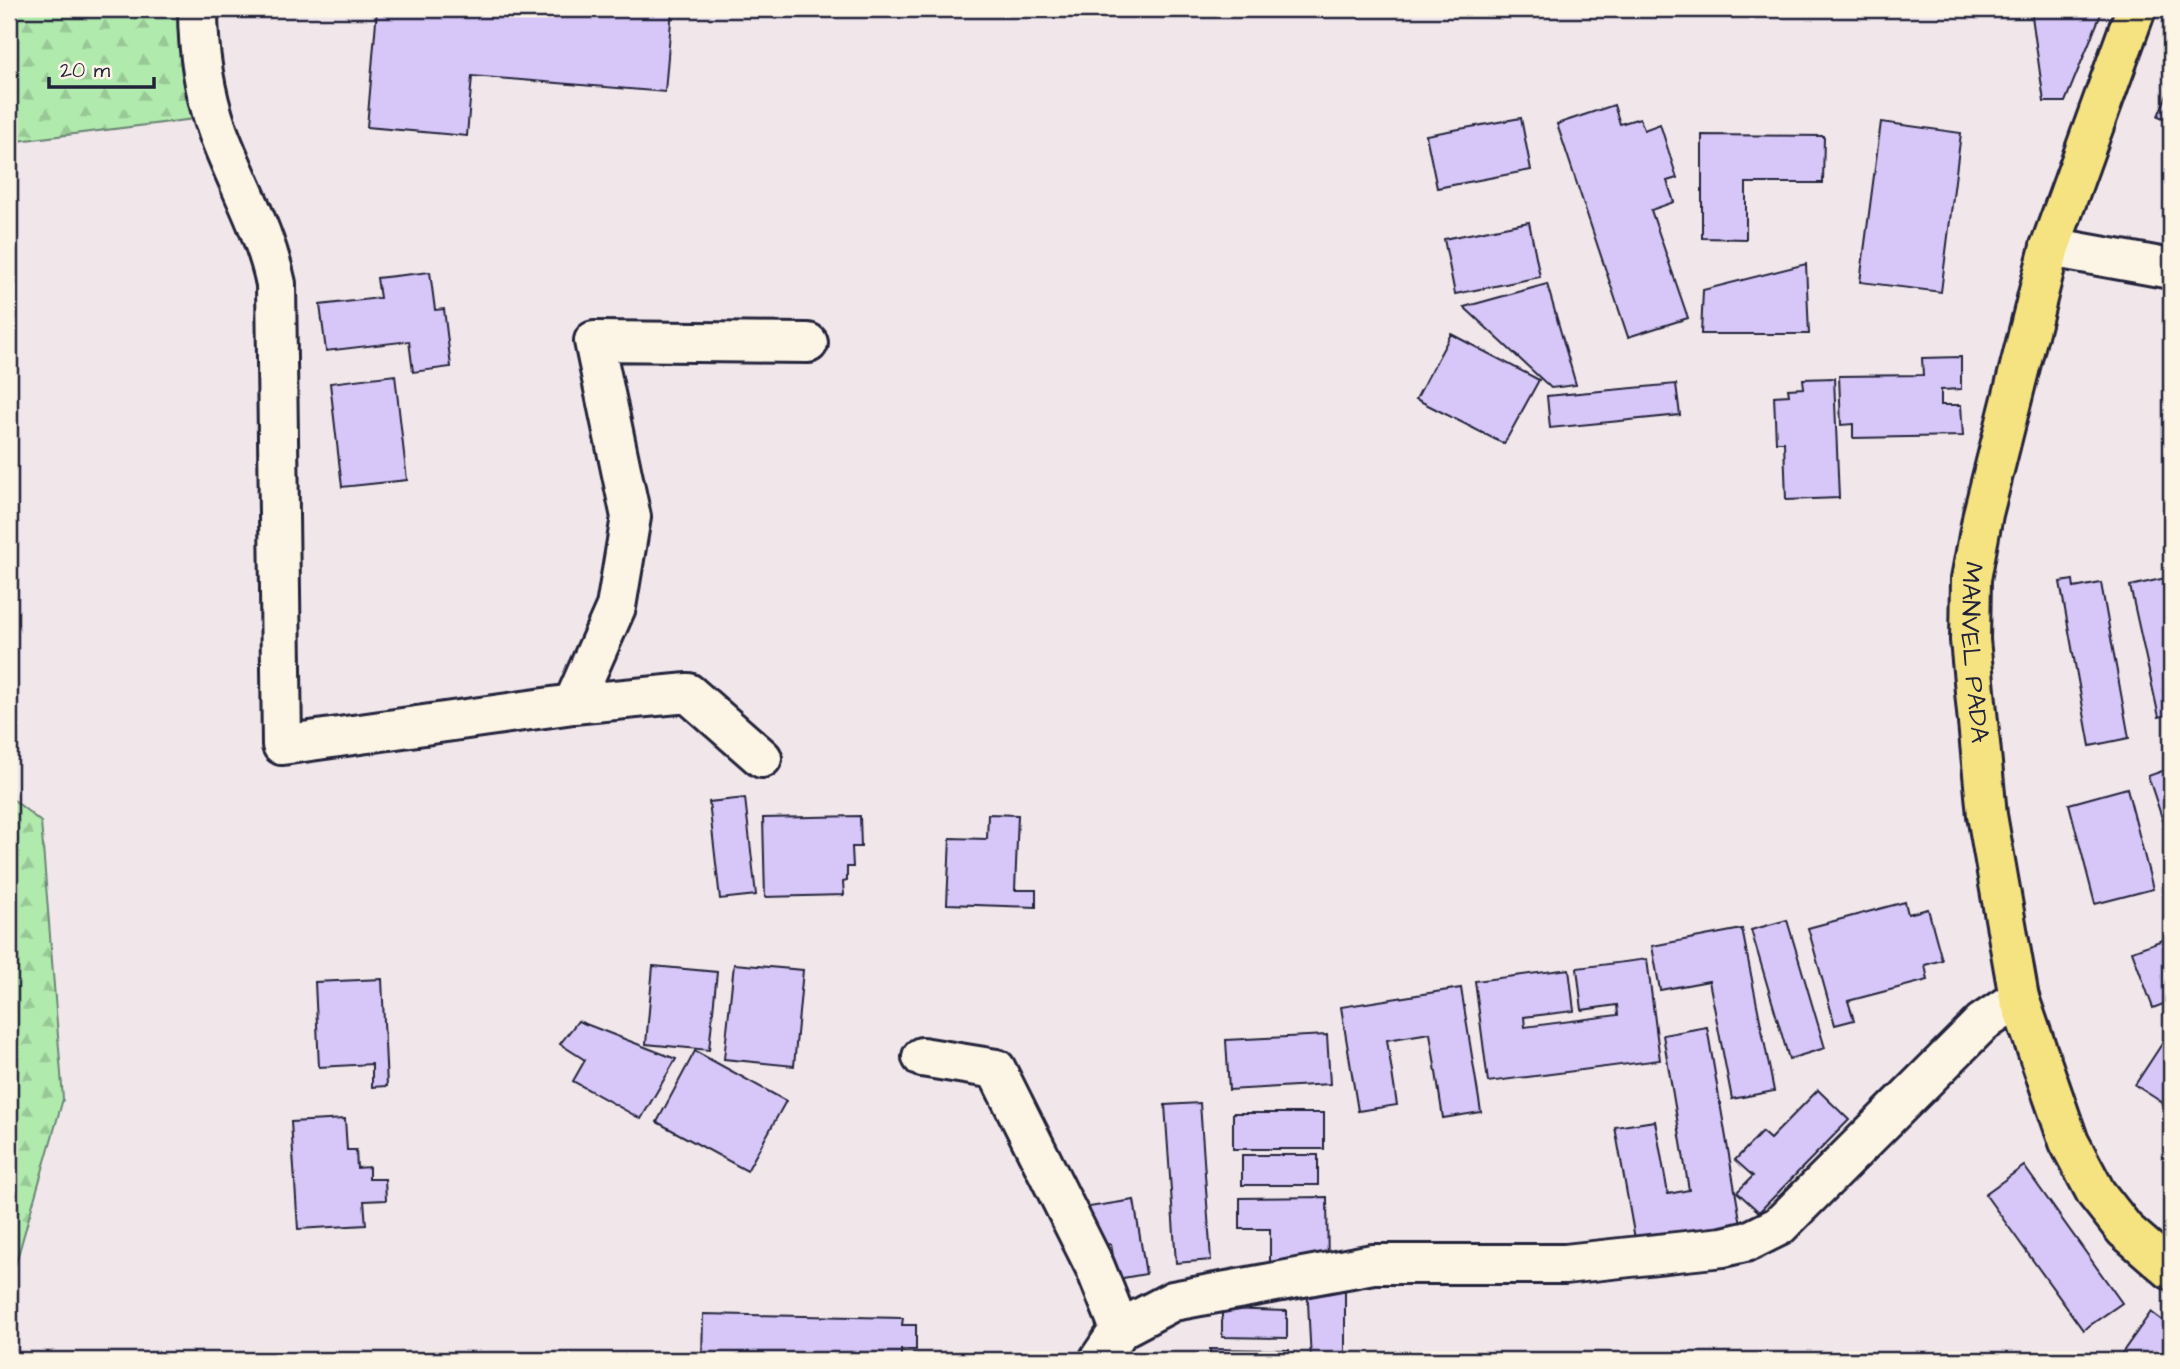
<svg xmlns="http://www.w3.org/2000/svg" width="2180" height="1369" font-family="'Architects Daughter',sans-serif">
	<defs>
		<pattern id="forest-firs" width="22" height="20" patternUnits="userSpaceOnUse" patternTransform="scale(1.75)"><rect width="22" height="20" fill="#b1eaad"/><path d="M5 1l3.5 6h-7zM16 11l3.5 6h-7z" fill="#98c896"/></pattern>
	</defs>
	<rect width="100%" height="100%" fill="#f1e7eb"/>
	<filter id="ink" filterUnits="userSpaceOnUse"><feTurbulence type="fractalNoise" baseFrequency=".0143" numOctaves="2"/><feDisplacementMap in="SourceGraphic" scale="14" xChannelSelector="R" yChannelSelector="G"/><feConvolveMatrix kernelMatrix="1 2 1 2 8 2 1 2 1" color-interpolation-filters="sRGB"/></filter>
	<g filter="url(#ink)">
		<g fill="url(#forest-firs)" stroke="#6a8674" stroke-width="2">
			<path d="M9,9H187L194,119L9,142Z"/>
			<path d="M9,796L41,822L63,1099L9,1287Z"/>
		</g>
		<g fill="#d7c7f8" stroke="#22223b" stroke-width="2">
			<path d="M377,9H672L665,92L472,76L467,136L367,127Z"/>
			<path d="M2031,9H2103L2065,102H2044Z"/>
			<path d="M2171,85V121L2158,116Z"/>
			<path d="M1614,105L1620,124L1640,118L1644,130L1660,124L1677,178L1667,181L1674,202L1651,210L1688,318L1628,337L1557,124Z"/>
			<path d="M1521,118L1531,170L1437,188L1426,135Z"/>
			<path d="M1881,122L1961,133L1941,292L1860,282Z"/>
			<path d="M1702,135L1824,136L1823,183H1746V239L1702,238Z"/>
			<path d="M1529,222L1540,277L1455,294L1444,239Z"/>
			<path d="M1806,264L1809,334H1701L1703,290Z"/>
			<path d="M430,272L435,310L444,309L451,367L413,372L409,341L326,351L320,305L380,298L377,278Z"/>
			<path d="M1547,284L1576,385L1551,388L1464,307Z"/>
			<path d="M1451,334L1539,380L1504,444L1416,399Z"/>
			<path d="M1961,357V389L1941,390V405H1961L1963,436L1853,438V424L1841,425L1839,376L1923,375L1922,358Z"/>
			<path d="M395,375L407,480L342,487L330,383Z"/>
			<path d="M1834,378L1839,498L1786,500L1784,442H1776L1774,396L1789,395L1788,389L1804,388L1803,379Z"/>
			<path d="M1676,384L1680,415L1550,428L1547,396Z"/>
			<path d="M2170,577L2171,714L2159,717L2130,586Z"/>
			<path d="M2073,580L2074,588L2101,583L2129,738L2090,746L2060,582Z"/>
			<path d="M2171,768V845L2148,776Z"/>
			<path d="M2127,788L2153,889L2095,904L2069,804Z"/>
			<path d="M745,798L756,895L720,899L709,802Z"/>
			<path d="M988,814L1018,815L1015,890H1036V907L947,904L950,838L987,839Z"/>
			<path d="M860,816L861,847H852L853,867H847V881L843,882L844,895L765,897L763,818Z"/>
			<path d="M1905,902L1908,914L1928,909L1942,960L1925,965L1928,980L1848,1001L1854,1020L1835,1025L1808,928Z"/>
			<path d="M1787,920L1825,1048L1789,1059L1751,930Z"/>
			<path d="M1742,929L1774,1091L1732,1099L1709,981L1660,990L1652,946Z"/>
			<path d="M2171,937V1001L2153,1008L2132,951Z"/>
			<path d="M1647,959L1660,1060L1488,1082L1475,981L1569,969L1574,1011L1524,1017L1525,1027L1618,1015L1617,1005L1582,1010L1577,968Z"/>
			<path d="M734,964L803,970L794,1066L724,1059Z"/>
			<path d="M653,966L717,972L709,1050L646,1044Z"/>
			<path d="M382,979L387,1086L372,1087V1064L319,1067L315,982Z"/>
			<path d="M1461,988L1481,1112L1443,1118L1430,1033L1387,1040L1397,1105L1358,1111L1341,1007Z"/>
			<path d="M578,1021L676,1059L641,1119L573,1081L585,1060L560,1044Z"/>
			<path d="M1707,1027L1742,1231L1637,1250L1615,1127L1655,1121L1668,1194L1689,1190L1663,1035Z"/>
			<path d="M2171,1030V1108L2135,1085Z"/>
			<path d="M1327,1035L1330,1084L1229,1090L1226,1040Z"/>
			<path d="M695,1051L786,1101L747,1171L657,1122Z"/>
			<path d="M1818,1090L1849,1120L1759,1212L1737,1192L1753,1176L1735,1160L1762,1132L1770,1139Z"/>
			<path d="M1200,1103L1211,1260L1176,1263L1165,1105Z"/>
			<rect x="1233" y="1113" width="91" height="36"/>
			<path d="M345,1119L347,1150H356L357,1168L369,1167V1179H385L386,1200L364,1201L366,1225L298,1229L291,1122Z"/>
			<rect x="1242" y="1155" width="76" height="30"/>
			<path d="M2024,1166L2122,1303L2083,1330L1985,1194Z"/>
			<path d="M1327,1197L1328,1270L1270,1271V1229H1240V1198Z"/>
			<path d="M1134,1200L1146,1274L1117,1279L1111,1244L1096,1247L1089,1207Z"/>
			<path d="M1345,1281V1360H1311L1307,1283Z"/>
			<path d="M1222,1309L1287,1311V1338L1222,1337Z"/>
			<path d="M2151,1312L2171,1327V1360H2117Z"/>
			<path d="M703,1314L903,1318L902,1325H916V1350H901V1360H702Z"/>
			<path d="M1210,1349L1289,1350V1360H1210Z"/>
		</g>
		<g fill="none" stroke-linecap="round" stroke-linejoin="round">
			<defs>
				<g id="minor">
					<path d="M198,9C198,51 204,92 218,132C237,183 265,230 276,284L282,745L573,704L616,607L631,517L594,341L808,343"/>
					<path d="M2050,247L2171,269"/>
					<path d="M573,704L688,693L762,758"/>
					<path d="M922,1057L996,1069L1095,1267L1120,1329"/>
					<path d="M1099,1360L1120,1329L1173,1301L1373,1264H1565L1723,1247L1749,1241L1779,1226L1982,1023L2019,998"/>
				</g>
				<g id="major">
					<path id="s1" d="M2136,9L2050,247L1983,514L1971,579L1970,640L1987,815L2019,998L2069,1142L2096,1193L2125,1230L2171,1270"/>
				</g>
			</defs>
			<use href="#minor" stroke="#22223b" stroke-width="44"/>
			<use href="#major" stroke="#22223b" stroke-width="44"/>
			<use href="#minor" stroke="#fcf5e5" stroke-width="38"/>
			<use href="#major" stroke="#f5e382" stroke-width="38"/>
		</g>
	</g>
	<g text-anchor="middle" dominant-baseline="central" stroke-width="7" stroke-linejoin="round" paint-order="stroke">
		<g font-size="26" fill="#22223b" stroke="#fcf5e5">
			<text stroke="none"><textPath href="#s1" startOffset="668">MANVEL PADA</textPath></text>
		</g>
	</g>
	<rect width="2180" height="1369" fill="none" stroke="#fcf5e5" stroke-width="35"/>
	<rect x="18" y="18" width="2145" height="1334" fill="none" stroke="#22223b" stroke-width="2.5" filter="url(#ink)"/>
	<path d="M49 77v10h105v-10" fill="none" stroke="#22223b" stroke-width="3.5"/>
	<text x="60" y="77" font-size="21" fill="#22223b" stroke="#fcf5e5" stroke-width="5" paint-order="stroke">20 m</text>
</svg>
